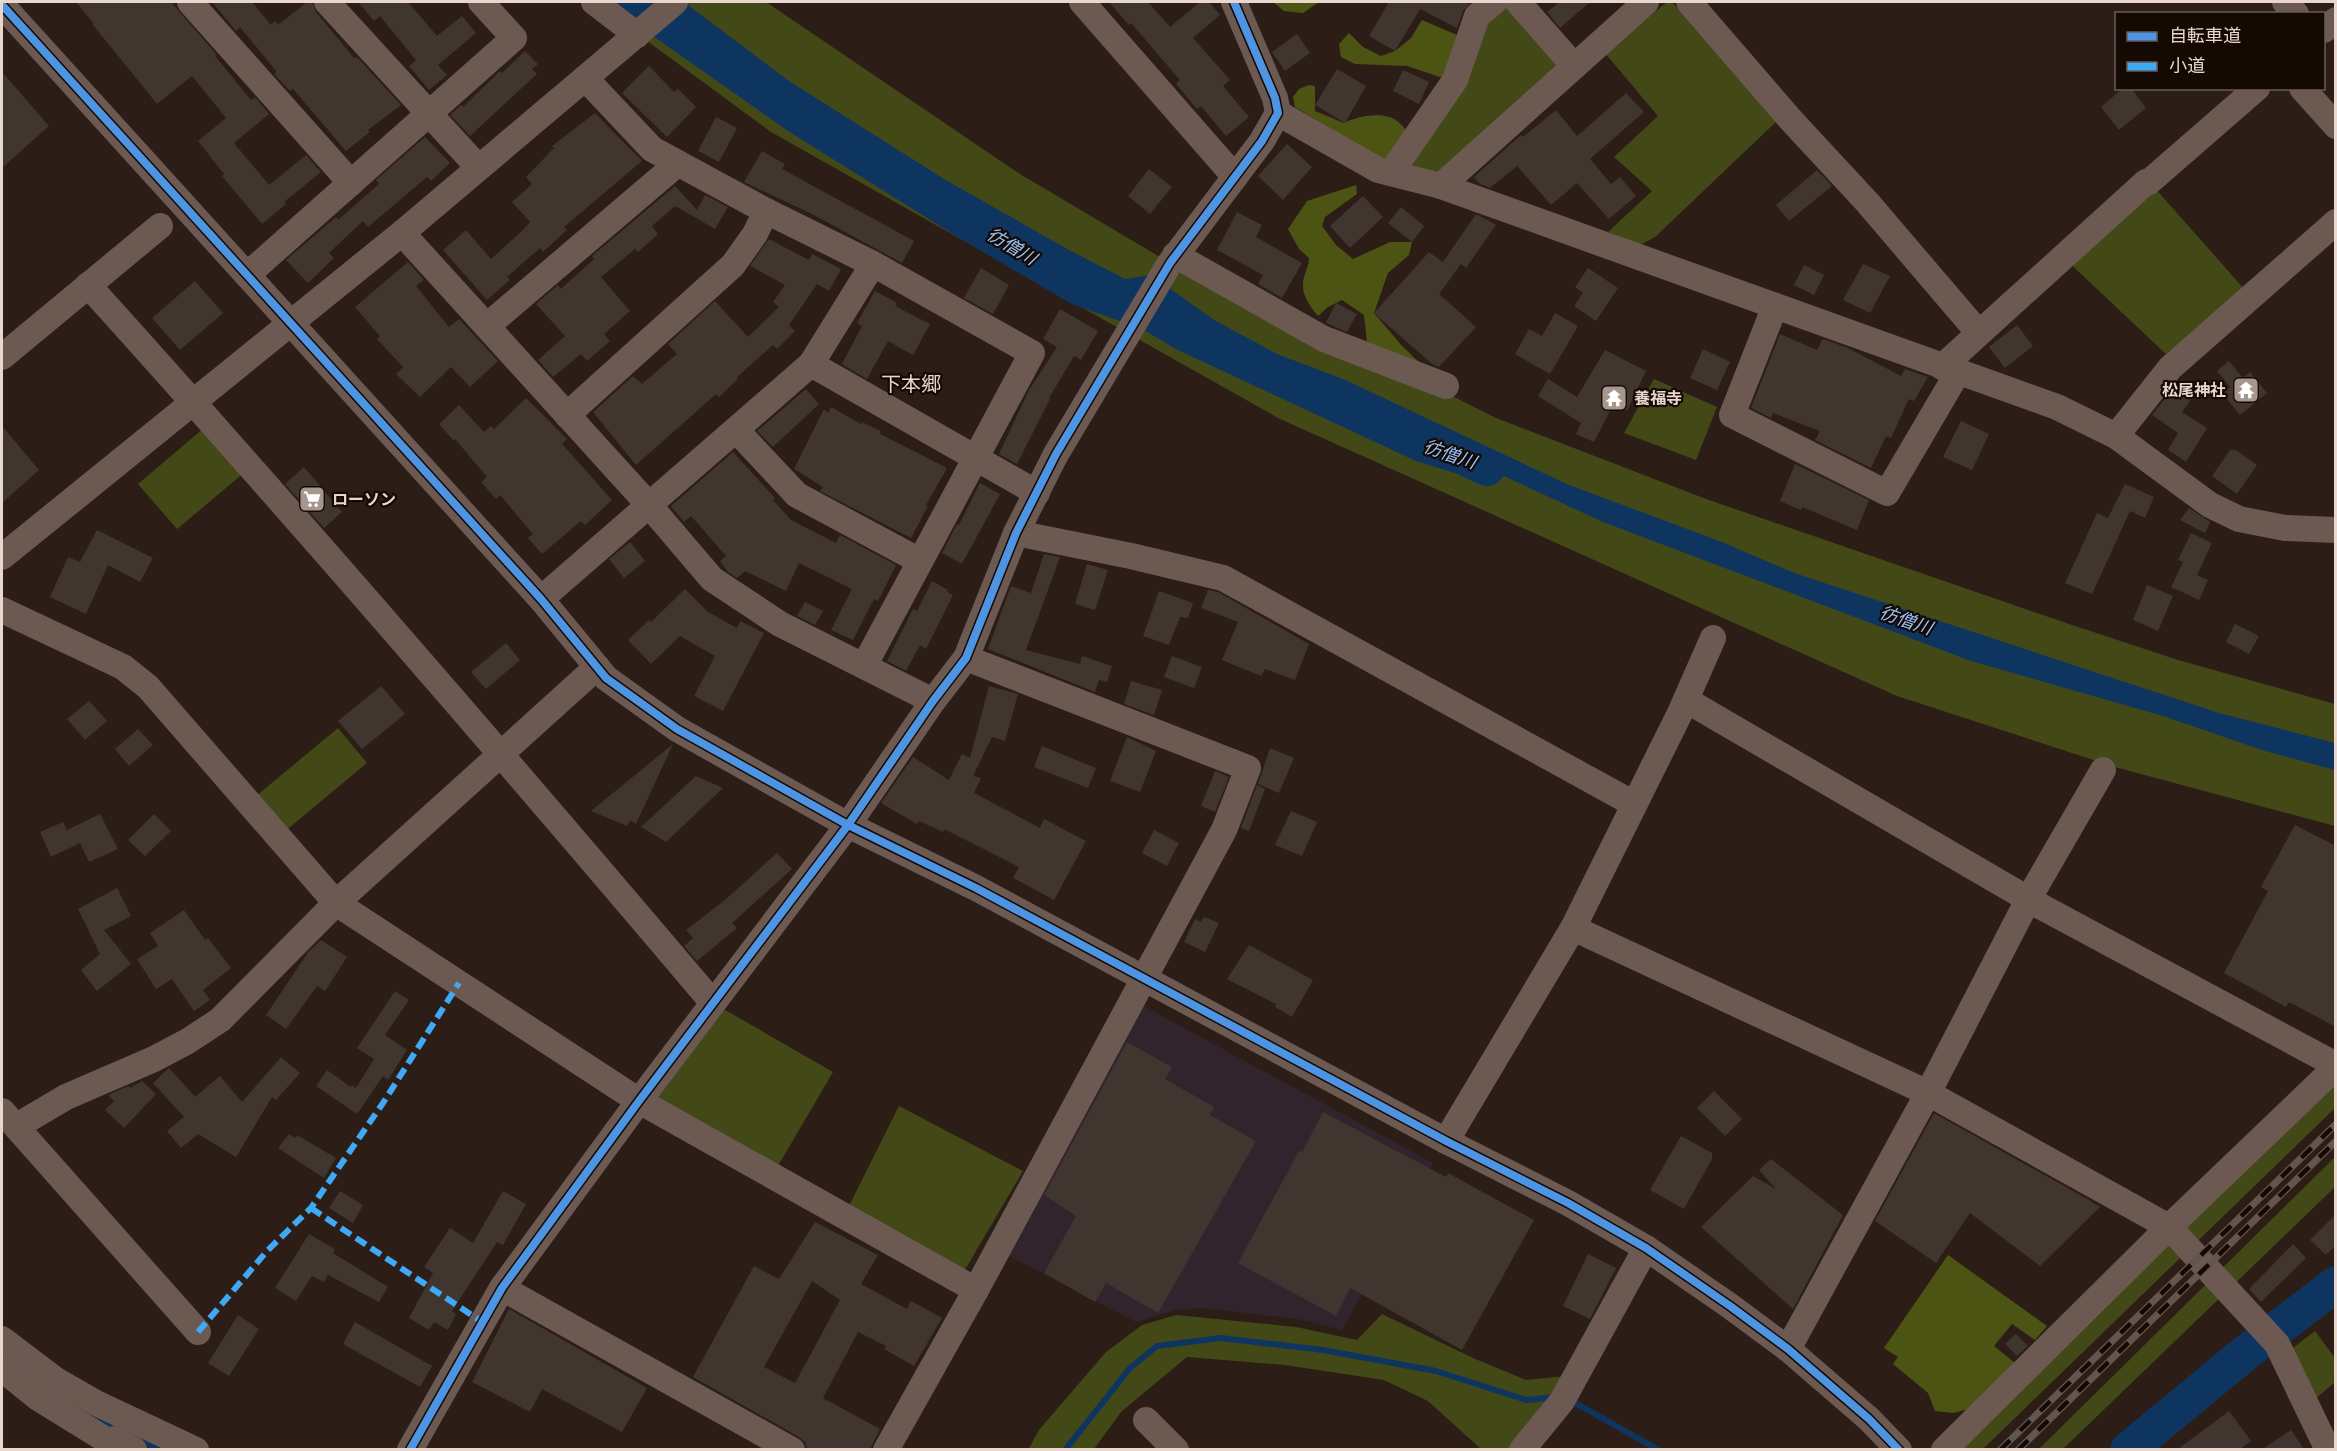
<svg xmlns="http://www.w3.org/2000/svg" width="2337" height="1451" font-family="'PT Sans Narrow','Noto Sans JP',sans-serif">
	<rect width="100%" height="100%" fill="#2c1e16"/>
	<path fill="#32242d" d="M1138,1003L1433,1163L1342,1330L1298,1319L1203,1308L1175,1310L1136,1322L1002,1252Z"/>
	<g fill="#424917">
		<path d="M594,2H766L1020,174L1170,263L1397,368L1496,418L1706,499L2069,624L2178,660L2335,704V826L2115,767L1897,696L1278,418L771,132Z"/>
		<path d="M1470,2H1535L1526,10L1574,66L1441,186L1395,168L1482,11Z"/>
		<path d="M1667,2H1672L1778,120L1655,237L1640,245L1608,232L1652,191L1614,157L1658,116L1605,53Z"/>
		<path d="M2153,186L2245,290L2166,354L2063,257Z"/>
		<path d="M1654,379L1717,407L1696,460L1624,433Z"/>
		<path d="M211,422L251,467L177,529L138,484Z"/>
		<path d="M338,728L367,763L278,837L249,802Z"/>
		<path d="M713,1003L833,1072L772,1176L639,1101Z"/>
		<path d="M2335,1067V1108L1983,1449L1952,1450Z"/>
		<path d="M899,1106L1023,1171L962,1275L844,1216Z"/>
		<path d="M2335,1157V1187L2063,1449L2038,1450Z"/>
		<path d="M1382,1314L1473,1358L1526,1380L1577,1375L1519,1449H1481L1428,1401L1384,1380L1285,1365L1187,1357L1121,1412L1094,1449L1028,1450L1039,1430L1106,1352L1142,1325L1176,1315L1296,1327L1357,1340Z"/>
		<path d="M2315,1331L2335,1358V1382L2313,1401L2289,1351Z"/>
	</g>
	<g fill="#4c5413">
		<path d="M1273,2H1319L1303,13L1284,11Z"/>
		<path d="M1422,20L1457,35L1459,44L1449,75L1440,77L1407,66L1355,64L1341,57L1339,44L1349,33L1363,47L1381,56L1395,51L1411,38Z"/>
		<path d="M1309,85L1315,86V111L1344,123C1358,116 1384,111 1397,121C1404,126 1409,134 1414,140L1382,160L1295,107L1293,97L1299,89Z"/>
		<path d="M1356,185L1357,194L1325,217L1322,226L1336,245L1353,259L1390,242H1412L1409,255L1388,273L1374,313L1402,346L1420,363L1367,342L1364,315L1342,300L1328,307L1318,316C1311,308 1302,295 1303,284C1303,275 1309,267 1309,258L1299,249L1288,229L1307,201Z"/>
		<path d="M1948,1255L2047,1326L2035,1340L2012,1324L1994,1346L2015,1363L1969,1409L1953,1413L1935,1411L1928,1393L1893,1364L1898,1357L1884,1348Z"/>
	</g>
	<path fill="#0d3560" d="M636,2H684L789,81L944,179L1069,250L1125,279L1151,275L1214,320L1277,354L1343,379L1569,485L1722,542L1794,573L2219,713L2335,743V770L2265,751L2163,716L1971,661L1603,522L1482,466L1408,438L1230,355L1143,309L1091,291L946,209L872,162L753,84Z"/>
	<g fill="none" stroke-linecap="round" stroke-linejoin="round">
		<g stroke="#0d3560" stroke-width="6">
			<path d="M1570,1400L1659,1450"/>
			<path d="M82,1409L117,1429"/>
			<path d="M137,1439L160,1450"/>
			<path d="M1065,1450L1130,1368L1157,1346L1221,1338L1323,1350L1436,1371L1526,1400L1555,1397"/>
		</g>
		<g stroke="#0d3560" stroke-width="36">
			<path d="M636,2L798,116L966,221L1078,287L1151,313L1184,333L1422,444L1461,456L1487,468"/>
			<path d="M2128,1450L2243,1355L2336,1284"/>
		</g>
	</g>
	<g fill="#41352f" fill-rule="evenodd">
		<path d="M76,2H171L217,55L215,56L251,100L255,97L269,114L234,143L269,185L306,155L321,172L284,202L286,204L262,224L222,176L224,174L198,141L226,118L192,76L157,104L93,25L94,24Z"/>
		<path d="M212,2H252L271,25L275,21L278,25L307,2H312L316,12L354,58L357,57L401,105L368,130L370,132L346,151L293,89L290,91L274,74L277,72L240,27L236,31Z"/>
		<path d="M358,2H408L437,36L462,16L476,33L438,65L447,75L429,90L409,66L416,60L380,16L374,21Z"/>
		<path d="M1109,2H1148L1170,27L1200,2H1209L1220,15L1193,38L1230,80L1223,86L1249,117L1226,136L1201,106L1197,109L1176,84L1180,80L1131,23L1129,25Z"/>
		<path d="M1389,2H1471L1463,11L1457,28L1420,9L1395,51L1369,36Z"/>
		<path d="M1559,2H1590L1560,28L1547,12Z"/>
		<path d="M1297,34L1310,53L1285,71L1272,52Z"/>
		<path d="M525,51L538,64L532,69L537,74L470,136L450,115L461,105L463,107L500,71L502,73Z"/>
		<path d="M649,66L674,92L678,89L696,107L667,137L622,93Z"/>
		<path d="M1337,69L1366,86L1345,123L1315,105Z"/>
		<path d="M1403,70L1429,82L1419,104L1393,91Z"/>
		<path d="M2,72L49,126L2,168Z"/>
		<path d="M2123,88H2131L2146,108L2119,130L2101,107Z"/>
		<path d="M1626,93L1644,112L1590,159L1611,184L1620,177L1636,196L1609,219L1577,183L1551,205L1517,166L1490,188L1480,184L1474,177L1521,135L1523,137L1556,110L1577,136Z"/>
		<path d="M595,113L642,161L564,227L567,230L543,252L540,248L507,277L510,280L487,300L443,250L466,230L491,259L523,230L530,222L512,202L532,184L526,177L554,148L552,146Z"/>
		<path d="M716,117L737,128L719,162L698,151Z"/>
		<path d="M425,137L450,163L431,181L427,177L368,227L363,221L329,253L334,258L308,283L286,260L336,217L338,220L379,184L376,180Z"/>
		<path d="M1287,144L1312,167L1283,200L1258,176Z"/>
		<path d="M762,151L785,164L782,169L914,241L902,263L812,214L744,182Z"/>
		<path d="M1149,169L1172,187L1150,214L1128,196Z"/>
		<path d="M1817,170L1832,186L1789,221L1776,205Z"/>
		<path d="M675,186L697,210L705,195L728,207L715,229L675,206L652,226L658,234L638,252L635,249L601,277L630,311L604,334L610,341L587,361L581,354L553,377L538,360L565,336L536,304L558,285L561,289L594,259L592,256Z"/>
		<path d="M1363,196L1383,217L1350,248L1330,226Z"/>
		<path d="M1401,207L1424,226L1412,242L1388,223Z"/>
		<path d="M1237,212L1262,225L1256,237L1302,263L1282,298L1258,284L1263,275L1217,250Z"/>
		<path d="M1476,214L1496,225L1466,268L1461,264L1439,294L1476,327L1439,367L1432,364L1374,313L1429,252L1443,262Z"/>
		<path d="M769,239L809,260L812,254L841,269L829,291L817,284L789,325L795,331L777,349L773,345L737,377L738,379L719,397L716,394L636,465L593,412L633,376L642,384L677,354L668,344L715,301L748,337L779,307L773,302L785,285L750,266Z"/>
		<path d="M408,262L424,280L416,286L449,327L459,319L498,361L470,387L451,367L420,397L396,374L403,367L377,339L380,336L355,307Z"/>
		<path d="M1863,264L1890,276L1870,313L1843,300Z"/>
		<path d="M1804,265L1824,275L1814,295L1794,285Z"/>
		<path d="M981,268L1009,285L993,314L964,298Z"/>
		<path d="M1588,268L1618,288L1596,321L1574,306L1583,293L1575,287Z"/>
		<path d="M195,281L223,313L180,350L152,318Z"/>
		<path d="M875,291L897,303L895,306L930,324L913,355L888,341L867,379L842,364L862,326L857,323Z"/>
		<path d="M1336,303L1357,314L1347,332L1326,323Z"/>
		<path d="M1060,309L1098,331L1081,360L1074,356L1049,398L1050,399L1017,464L999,454L1029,390L1057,347L1043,339Z"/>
		<path d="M1555,313L1578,326L1550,374L1515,354L1529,329L1542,336Z"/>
		<path d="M2017,325L2033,346L2005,368L1989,347Z"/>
		<path d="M1780,334L1817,350L1823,339L1848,348L1901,376L1905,369L1928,377L1914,401L1909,399L1891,438L1886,436L1871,468L1815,440L1820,431L1773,413L1771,418L1751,408Z"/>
		<path d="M1703,349L1730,362L1717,390L1690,378Z"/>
		<path d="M1605,350L1646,371L1627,411L1614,403L1594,442L1576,434L1581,423L1538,396L1548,379L1577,397Z"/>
		<path d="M2229,361L2243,378L2250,372L2267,393L2240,415L2222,393L2230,387L2217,371Z"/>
		<path d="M2175,386L2192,398L2182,412L2207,428L2186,462L2168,450L2178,433L2152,415Z"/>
		<path d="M806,389L819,404L773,447L757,431Z"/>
		<path d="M526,398L567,439L562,444L612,500L585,525L581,521L542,554L528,538L533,534L500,495L496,499L481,482L487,477L455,439L454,441L439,424L459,405L484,432L491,426L494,429Z"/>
		<path d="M831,407L861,424L862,422L881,431L880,434L947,468L926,505L928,506L911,538L820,491L823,487L794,469L824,409L828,413Z"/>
		<path d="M1961,421L1989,434L1972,470L1943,457Z"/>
		<path d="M2,426L39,470L2,503Z"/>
		<path d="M2230,450H2236L2257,465L2237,494L2212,476Z"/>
		<path d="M733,452L775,498L773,500L791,520L836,543L840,535L896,565L878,601L874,599L853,640L831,630L852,589L799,563L786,591L745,571L737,578L728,572L720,561L726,556L691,516L684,522L671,506Z"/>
		<path d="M1795,464L1869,500L1857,530L1802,507L1801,510L1780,501Z"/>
		<path d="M304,467L342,512L324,528L285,484Z"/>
		<path d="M980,483L1000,494L962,564L942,553L957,524L959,525Z"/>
		<path d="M2125,484L2154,497L2145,518L2130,511L2092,594L2065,583L2097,513L2108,518Z"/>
		<path d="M2189,508L2210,522L2205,533L2180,520Z"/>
		<path d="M97,530L153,558L140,582L108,565L86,614L50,597L68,557L80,562Z"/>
		<path d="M2191,533L2212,543L2197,575L2208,580L2199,600L2171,587L2183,562L2178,560Z"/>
		<path d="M630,542L645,561L624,578L609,559Z"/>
		<path d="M1044,554L1060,557L1026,650L1080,664L1082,656L1112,666L1107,682L1099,680L1095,692L988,649L1011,586L1031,593Z"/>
		<path d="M1087,564L1108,570L1095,610L1075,604Z"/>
		<path d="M932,581L948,590L947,592L953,595L926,649L920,645L906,671L887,661L913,609L917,611Z"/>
		<path d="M2147,585L2173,596L2158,631L2133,620Z"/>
		<path d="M685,589L708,612L737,628L740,621L764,633L723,711L694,696L715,656L680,636L651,664L628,640L649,620L651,622Z"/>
		<path d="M1208,590L1218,592L1309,644L1295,680L1265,669L1261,676L1222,660L1238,622L1201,608Z"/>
		<path d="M1159,591L1193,603L1188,618L1180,617L1169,645L1143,636Z"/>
		<path d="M805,602L823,611L815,625L797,616Z"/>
		<path d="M2235,624L2259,636L2249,654L2226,642Z"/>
		<path d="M506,643L520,660L486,689L471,672Z"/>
		<path d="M1172,656L1202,667L1194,688L1164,677Z"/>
		<path d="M1131,681L1162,690L1154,715L1124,704Z"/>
		<path d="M381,686L405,714L362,749L338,721Z"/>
		<path d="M989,686L1018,694L1005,741L992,737L973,776L981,778L974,793L1040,828L1044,819L1086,841L1054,900L1013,878L1019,867L944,829L943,832L919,821L917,824L881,803L913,757L949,780L962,754L970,758Z"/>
		<path d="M89,701L107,721L85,740L67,719Z"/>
		<path d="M138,729L153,745L129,766L115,749Z"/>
		<path d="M1127,737L1156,751L1140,792L1110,781Z"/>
		<path d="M673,744L636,824L630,820L627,826L591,811Z"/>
		<path d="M1042,746L1096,768L1088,788L1034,767Z"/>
		<path d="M1270,748L1294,758L1279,793L1258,784Z"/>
		<path d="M1215,771L1229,777L1215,812L1201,806Z"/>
		<path d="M696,776L723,788L666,842L641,827Z"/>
		<path d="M1257,785L1265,789L1249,831L1241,828Z"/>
		<path d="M1291,811L1317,822L1302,856L1275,845Z"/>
		<path d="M100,814L118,849L89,862L80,843L51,857L40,832L63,822L67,830Z"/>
		<path d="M154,814L171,831L145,856L128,840Z"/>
		<path d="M2295,825L2336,846V1027L2289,1002L2286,1007L2224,973L2268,891L2261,887Z"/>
		<path d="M1154,830L1179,843L1167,866L1142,853Z"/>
		<path d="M777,853L792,869L732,923L737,928L697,961L684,946L693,938L686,930L725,900Z"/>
		<path d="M117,888L131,916L104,930L131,964L97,991L81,970L100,954L78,909Z"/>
		<path d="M184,910L205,940L208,938L231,968L203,990L210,1000L194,1011L172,979L156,989L137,959L158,946L150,933Z"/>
		<path d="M1204,917L1219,923L1205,952L1184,942L1195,919L1201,922Z"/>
		<path d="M321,940L347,957L325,991L317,986L286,1029L266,1015L309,951Z"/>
		<path d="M1249,945L1313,980L1292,1017L1275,1007L1276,1004L1227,979Z"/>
		<path d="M395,991L409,1000L385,1035L407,1050L388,1080L383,1076L357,1114L316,1086L327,1070L351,1087L352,1085L356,1088L374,1059L357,1048Z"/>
		<path d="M1127,1042L1172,1067L1165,1079L1214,1107L1210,1115L1256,1141L1158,1313L1106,1283L1095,1302L1044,1273L1076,1216L1044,1195Z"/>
		<path d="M281,1057L300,1073L276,1100L272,1097L236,1157L198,1134L181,1148L167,1131L184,1117L153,1083L169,1068L195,1097L220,1076L242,1102Z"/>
		<path d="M142,1081L156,1094L124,1128L105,1110L114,1101L108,1095L128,1086L130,1088Z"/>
		<path d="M1714,1091L1742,1119L1725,1136L1697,1108Z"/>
		<path d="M1323,1112L1446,1177L1448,1173L1534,1220L1462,1350L1350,1288L1336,1316L1238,1263L1299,1151L1302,1152Z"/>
		<path d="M1934,1113L2089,1200L2100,1207L2040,1266L1970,1213L1936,1263L1875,1221Z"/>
		<path d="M289,1134L295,1138L297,1135L336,1158L324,1178L278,1148Z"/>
		<path d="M1681,1136L1712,1153V1159L1684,1209L1650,1190Z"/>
		<path d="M1771,1159L1843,1215L1793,1309L1701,1227L1753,1176L1776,1189L1759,1170Z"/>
		<path d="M340,1191L363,1205L353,1223L329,1208Z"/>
		<path d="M503,1191L526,1204L503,1245L497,1242L452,1311L456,1314L448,1330L434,1322L429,1330L409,1318L433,1273L424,1267L450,1228L473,1243Z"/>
		<path d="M2336,1214V1245L2326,1255L2310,1240Z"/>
		<path d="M815,1222L878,1255L861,1284L907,1309L911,1301L942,1318L914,1366L884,1349L886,1346L858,1332L823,1398L880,1429L870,1449H807L805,1442L799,1437L693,1377L754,1266L779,1279ZM812,1281L840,1300L795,1383L764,1367Z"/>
		<path d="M309,1234L335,1249L333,1253L388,1287L379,1302L328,1275L324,1282L312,1276L296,1301L275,1288Z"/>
		<path d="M2293,1244L2306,1258L2261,1302L2249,1289Z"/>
		<path d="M1588,1254L1616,1268L1590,1319L1563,1306Z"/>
		<path d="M509,1309L647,1388L622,1432L542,1389L530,1412L472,1382Z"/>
		<path d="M238,1315L259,1329L229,1376L208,1363Z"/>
		<path d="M355,1322L432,1366L420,1387L343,1344Z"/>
		<path d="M2016,1334L2028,1346L2017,1356L2005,1344Z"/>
		<path d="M2229,1411L2251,1441L2240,1449H2178Z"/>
		<path d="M2291,1430L2304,1449H2263Z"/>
	</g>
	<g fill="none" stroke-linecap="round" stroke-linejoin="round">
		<g stroke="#6c5952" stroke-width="26">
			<path d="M190,2L351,183"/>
			<path d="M327,2L478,167"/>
			<path d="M594,2L637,35"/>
			<path d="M1082,2L1235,177"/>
			<path d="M1518,2L1574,66"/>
			<path d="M1689,2L1790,119L1867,202L1978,332"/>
			<path d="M2285,2L2296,14"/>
			<path d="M2,5L541,599L606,678L677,729L848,825L976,888L1446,1141L1568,1203L1646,1248L1730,1306L1788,1349L1869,1419L1899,1450"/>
			<path d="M2324,30L2336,20"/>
			<path d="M585,78L652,149L766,211L873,264L1032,353L864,666"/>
			<path d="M2302,88L2336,126"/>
			<path d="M1278,113L1378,170L1441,186L2057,407L2116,436L2210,505L2239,519L2285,528L2336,530"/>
			<path d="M1391,173L1455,80L1477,16L1494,2"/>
			<path d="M1441,186L1646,2"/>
			<path d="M402,233L649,505L712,579L780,624L933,701"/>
			<path d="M1175,255L1324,339L1446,386"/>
			<path d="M247,275L514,38L481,2"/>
			<path d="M88,285C301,521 508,761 713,1003"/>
			<path d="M1775,306L1732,415L1887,493L1958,372"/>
			<path d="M487,326L677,164"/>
			<path d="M2,357L160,226"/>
			<path d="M811,364L1037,493"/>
			<path d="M1942,367L2146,182H2149L2257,88"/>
			<path d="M567,415L733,265L755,234L766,211"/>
			<path d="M736,430L797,495L920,561"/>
			<path d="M2116,436L2170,368L2336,222"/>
			<path d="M1016,533L1131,556L1223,578L1634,804"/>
			<path d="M2,557L402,233L675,2"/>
			<path d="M541,599L811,364L873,264"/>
			<path d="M2,610L123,667L148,687L336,903L639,1101L976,1290"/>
			<path d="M1686,700L2040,906L2336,1065"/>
			<path d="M1573,928L1928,1093L2169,1227L2277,1344L2328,1450"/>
			<path d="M2,1111L198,1332"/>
			<path d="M17,1126L66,1097L154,1059L188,1041L220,1020L336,903L597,667"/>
			<path d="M1446,1141L1573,928L1680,713L1713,638"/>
			<path d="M502,1288L792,1450"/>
			<path d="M2,1339L56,1380L96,1403L196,1450"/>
			<path d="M1788,1349L1928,1093L2029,898L2103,770"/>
			<path d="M2,1369L38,1398L111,1443L114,1439L134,1450"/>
			<path d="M1146,1420L1176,1450"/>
			<path d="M410,1450L502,1288L639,1101L848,825L933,701L966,658L1016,533L1056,454L1170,263L1262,141L1278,113L1275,98L1234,2"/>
			<path d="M886,1450L976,1290L1224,830L1248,768L966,658"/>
			<path d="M1522,1450L1562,1401L1646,1248"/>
			<path d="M1944,1450L2169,1227L2336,1067"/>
		</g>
		<defs>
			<g id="rail">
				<path d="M2000,1450L2336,1124"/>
				<path d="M2018,1450L2336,1141"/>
			</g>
		</defs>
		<use href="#rail" stroke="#63554f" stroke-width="7"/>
		<use href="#rail" stroke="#150904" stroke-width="4.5" stroke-dasharray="14" stroke-linecap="butt"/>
		<g stroke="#3fa9f5" stroke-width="6" stroke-dasharray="12 6" stroke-linecap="butt">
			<path d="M311,1208L482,1322"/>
			<path d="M198,1332L267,1251L311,1208L383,1103L459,983"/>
		</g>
		<defs>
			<g id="cycleway">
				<path d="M2,5L541,599L606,678L677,729L848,825L976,888L1446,1141L1568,1203L1646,1248L1730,1306L1788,1349L1869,1419L1899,1450"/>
				<path d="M410,1450L502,1288L639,1101L848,825L933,701L966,658L1016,533L1056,454L1170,263L1262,141L1278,113L1275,98L1234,2"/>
			</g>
		</defs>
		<use href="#cycleway" stroke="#150904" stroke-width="11"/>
		<use href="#cycleway" stroke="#4d94e3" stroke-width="8"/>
	</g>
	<defs>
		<symbol id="temple-square" viewBox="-11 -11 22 22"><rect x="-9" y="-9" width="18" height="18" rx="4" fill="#a7968d" stroke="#150904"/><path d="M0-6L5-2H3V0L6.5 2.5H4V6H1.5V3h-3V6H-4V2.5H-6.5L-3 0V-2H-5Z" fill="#fff"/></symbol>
		<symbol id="supermarket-square" viewBox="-11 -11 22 22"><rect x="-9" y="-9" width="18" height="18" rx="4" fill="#a7968d" stroke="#150904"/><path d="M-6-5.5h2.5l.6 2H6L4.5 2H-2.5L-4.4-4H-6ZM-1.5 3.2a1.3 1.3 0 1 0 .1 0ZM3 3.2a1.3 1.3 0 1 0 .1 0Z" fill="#fff"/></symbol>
	</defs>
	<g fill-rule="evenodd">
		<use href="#temple-square" x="2231" y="375" width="30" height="30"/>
		<use href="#temple-square" x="1599" y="383" width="30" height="30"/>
		<use href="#supermarket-square" x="297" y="484" width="30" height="30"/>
	</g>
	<g text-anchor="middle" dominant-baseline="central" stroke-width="4.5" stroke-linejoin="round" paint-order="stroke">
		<g font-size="16" font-weight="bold" fill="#e9d6cd" stroke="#150904" text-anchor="start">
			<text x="2226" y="390" text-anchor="end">松尾神社</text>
			<text x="1634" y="398">養福寺</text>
			<text x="332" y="499">ローソン</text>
		</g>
		<g font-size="18" font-style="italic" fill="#98c3f9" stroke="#150904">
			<text transform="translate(1012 246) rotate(31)">彷僧川</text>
			<text transform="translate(1450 454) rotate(19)">彷僧川</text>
			<text transform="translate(1906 620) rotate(19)">彷僧川</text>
		</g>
		<g font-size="20" fill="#e9d6cd" stroke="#150904">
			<text x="911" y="384">下本郷</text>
		</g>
	</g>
	<rect width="2337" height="1451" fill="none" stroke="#e9d6cd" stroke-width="6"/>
	<rect x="2115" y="12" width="210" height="78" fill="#150904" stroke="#6a5b54" stroke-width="1.5"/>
	<rect x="2127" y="32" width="30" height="9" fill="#4d94e3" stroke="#6a5b54" stroke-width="1.5"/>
	<text x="2169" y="42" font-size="18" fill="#e9d6cd">自転車道</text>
	<rect x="2127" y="62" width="30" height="9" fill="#3fa9f5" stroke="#6a5b54" stroke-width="1.5"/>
	<text x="2169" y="72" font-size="18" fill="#e9d6cd">小道</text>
</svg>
